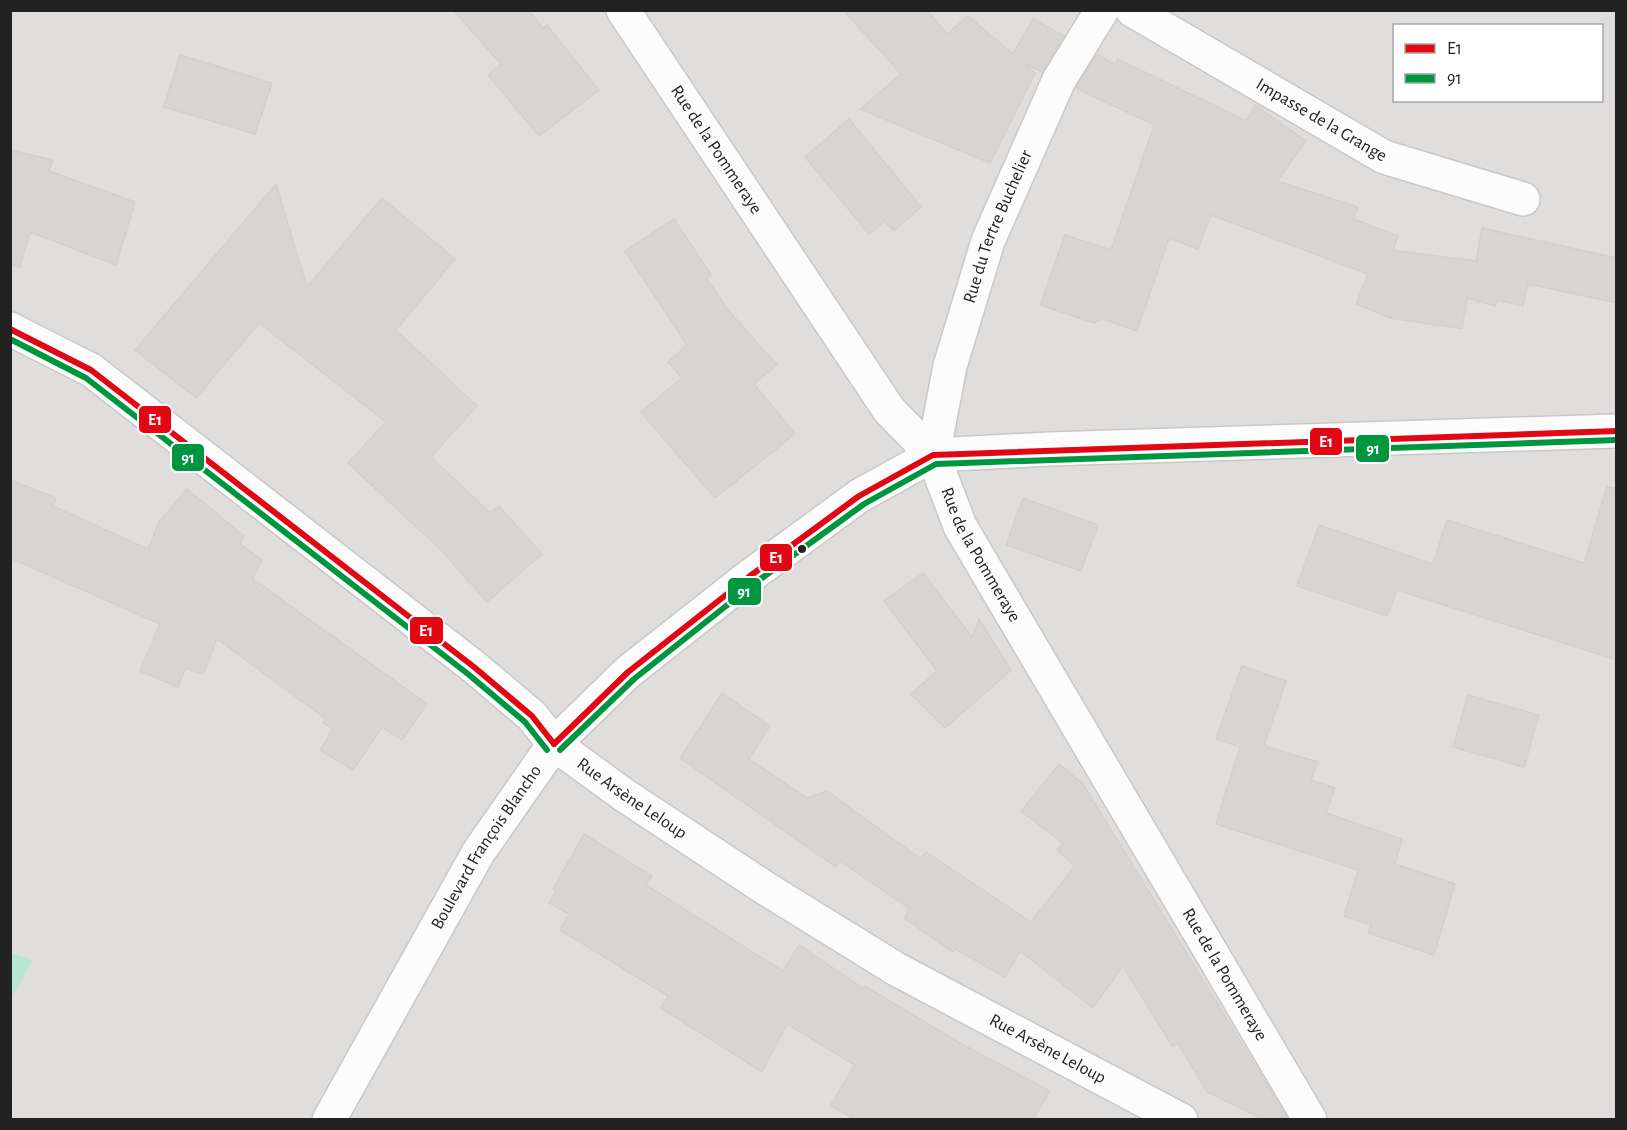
<svg xmlns="http://www.w3.org/2000/svg" width="1627" height="1130" font-family="'Alegreya Sans',sans-serif">
	<rect width="100%" height="100%" fill="#f0eeeb"/>
	<path fill="#dfdedc" fill-rule="evenodd" d="M11,11H1616V1119H11ZM1394,26H1602V100H1394Z"/>
	<path fill="#b7e6d2" d="M11,953L33,960L11,998L10,953Z"/>
	<path fill="#e0dfde" d="M27,1056L145,1119H11V1086Z"/>
	<g fill="#d7d4d2" stroke="#d3d0cc" stroke-width="1.5">
		<path d="M453,10H528L543,28L547,25L599,90L539,136L488,75L501,64Z"/>
		<path d="M843,10H927L947,34L968,16L1013,54L1033,19L1064,36L1042,72L1023,63L1035,73L990,163L860,109L901,74Z"/>
		<path d="M1097,54L1115,65L1118,59L1246,121L1255,105L1306,141L1277,181L1358,207L1353,219L1398,236L1393,250L1476,261L1482,228L1617,258V303L1528,284L1523,306L1497,300L1495,306L1467,298L1462,329L1390,318L1356,304L1368,274L1211,215L1198,249L1169,238L1137,331L1103,319L1094,323L1040,305L1065,235L1111,250L1154,125L1076,88Z"/>
		<path d="M180,55L272,83L255,134L164,107Z"/>
		<path d="M849,119L921,207L894,231L885,221L869,234L805,157Z"/>
		<path d="M10,150L53,160L49,171L135,202L116,265L30,232L20,267L10,265Z"/>
		<path d="M276,184L307,287L382,198L455,259L396,330L477,406L431,457L490,513L499,506L542,554L487,602L442,551L348,463L386,422L259,323L196,398L135,350Z"/>
		<path d="M674,219L711,275L707,279L728,310L777,365L754,384L795,434L715,498L641,412L682,378L668,362L687,345L625,251Z"/>
		<path d="M10,480L56,498L53,506L148,549L159,522L187,489L244,536L240,544L262,560L253,579L427,704L402,740L382,727L353,770L320,750L333,729L323,723L326,719L217,639L203,674L186,668L178,687L140,671L160,624L10,558Z"/>
		<path d="M1607,487L1617,488V660L1397,590L1387,616L1297,586L1319,525L1433,564L1447,520L1584,563Z"/>
		<path d="M1023,498L1098,525L1081,571L1006,545Z"/>
		<path d="M923,573L972,637L979,619L1011,670L945,728L911,694L937,671L884,601Z"/>
		<path d="M1242,666L1286,681L1264,746L1318,762L1311,780L1335,788L1326,813L1402,839L1395,864L1455,884L1434,955L1368,933L1371,925L1344,916L1358,870L1216,824L1240,747L1216,739Z"/>
		<path d="M722,693L770,726L749,759L807,798L827,791L921,859L926,852L1031,922L1075,866L1057,850L1063,843L1021,811L1059,764L1083,784L1288,1119H1262L1207,1092L1178,1043L1172,1046L1123,966L1093,1008L1020,951L1005,977L955,949L953,952L904,918L910,909L840,861L836,867L680,758Z"/>
		<path d="M1468,695L1539,715L1524,767L1453,747Z"/>
		<path d="M584,834L652,876L646,885L783,971L799,945L863,988L865,986L960,1043L1050,1091L1033,1119H855L830,1106L855,1065L787,1024L762,1072L661,1008L668,996L560,930L569,914L549,903L556,891L553,889Z"/>
	</g>
	<g fill="none" stroke-linecap="round" stroke-linejoin="round">
		<defs>
			<g id="minor">
				<path id="s1" d="M623,10L889,410L933,455L960,526L1310,1120"/>
				<path id="s2" d="M1132,10L1384,157L1523,199"/>
				<path id="s3" d="M10,329L91,370L474,667L532,716L554,744L624,795L765,888L896,969L1181,1120"/>
				<path id="s4" d="M933,455L950,366L988,241L1059,80L1102,10"/>
				<path id="s5" d="M329,1120L478,853L554,744L628,672L750,576L859,496L933,455L1049,449L1616,431"/>
			</g>
		</defs>
		<use href="#minor" stroke="#c9c8c7" stroke-width="36"/>
		<use href="#minor" stroke="#fdfcfc" stroke-width="33"/>
		<defs>
			<g id="bus-1">
				<path d="M10,329L91,370L474,667L532,716L554,744"/>
				<path d="M554,744L628,672L750,576L859,496L933,455L1616,431"/>
			</g>
			<g id="bus-2">
				<path d="M10,339L86,378L468,674L525,722L547,750"/>
				<path d="M560,750L634,679L755,583L864,504L936,464L1616,440"/>
			</g>
		</defs>
		<use href="#bus-1" stroke="#fff" stroke-width="10"/>
		<use href="#bus-2" stroke="#fff" stroke-width="10"/>
		<use href="#bus-1" stroke="#e30613" stroke-width="6"/>
		<use href="#bus-2" stroke="#009640" stroke-width="6"/>
	</g>
	<circle fill="#222" stroke="#fff" stroke-width="2" cx="802" cy="549" r="5"/>
	<g text-anchor="middle" dominant-baseline="central" stroke-width="4.5" stroke-linejoin="round" paint-order="stroke">
		<g font-size="18" fill="#222" stroke="#fff">
			<text stroke="none"><textPath href="#s2" startOffset="219">Impasse de la Grange</textPath></text>
			<text stroke="none"><textPath href="#s1" startOffset="168">Rue de la Pommeraye</textPath></text>
			<text stroke="none"><textPath href="#s4" startOffset="238">Rue du Tertre Buchelier</textPath></text>
			<text stroke="none"><textPath href="#s1" startOffset="654">Rue de la Pommeraye</textPath></text>
			<text stroke="none"><textPath href="#s3" startOffset="782">Rue Arsène Leloup</textPath></text>
			<text stroke="none"><textPath href="#s5" startOffset="315">Boulevard François Blancho</textPath></text>
			<text stroke="none"><textPath href="#s1" startOffset="1140">Rue de la Pommeraye</textPath></text>
			<text stroke="none"><textPath href="#s3" startOffset="1268">Rue Arsène Leloup</textPath></text>
		</g>
	</g>
	<g stroke="#fff" stroke-width="2">
		<rect x="138" y="405" width="34" height="29" rx="6" fill="#e30613"/>
		<rect x="1309" y="427" width="34" height="29" rx="6" fill="#e30613"/>
		<rect x="1355" y="434" width="35" height="29" rx="6" fill="#009640"/>
		<rect x="171" y="443" width="34" height="29" rx="6" fill="#009640"/>
		<rect x="759" y="543" width="34" height="29" rx="6" fill="#e30613"/>
		<rect x="727" y="577" width="35" height="29" rx="6" fill="#009640"/>
		<rect x="409" y="616" width="35" height="29" rx="6" fill="#e30613"/>
	</g>
	<g font-size="16" text-anchor="middle" font-weight="bold" fill="#fff">
		<text x="155" y="425">E1</text>
		<text x="1326" y="447">E1</text>
		<text x="1373" y="454">91</text>
		<text x="188" y="463">91</text>
		<text x="776" y="563">E1</text>
		<text x="744" y="597">91</text>
		<text x="426" y="636">E1</text>
	</g>
	<rect width="1627" height="1130" fill="none" stroke="#222222" stroke-width="24"/>
	<rect x="1393" y="24" width="210" height="78" fill="#ffffff" stroke="#a7a7a7" stroke-width="1.5"/>
	<rect x="1405" y="44" width="30" height="9" fill="#e30613" stroke="#a7a7a7" stroke-width="1.5"/>
	<text x="1447" y="54" font-size="18" fill="#222222">E1</text>
	<rect x="1405" y="74" width="30" height="9" fill="#009640" stroke="#a7a7a7" stroke-width="1.5"/>
	<text x="1447" y="84" font-size="18" fill="#222222">91</text>
</svg>
